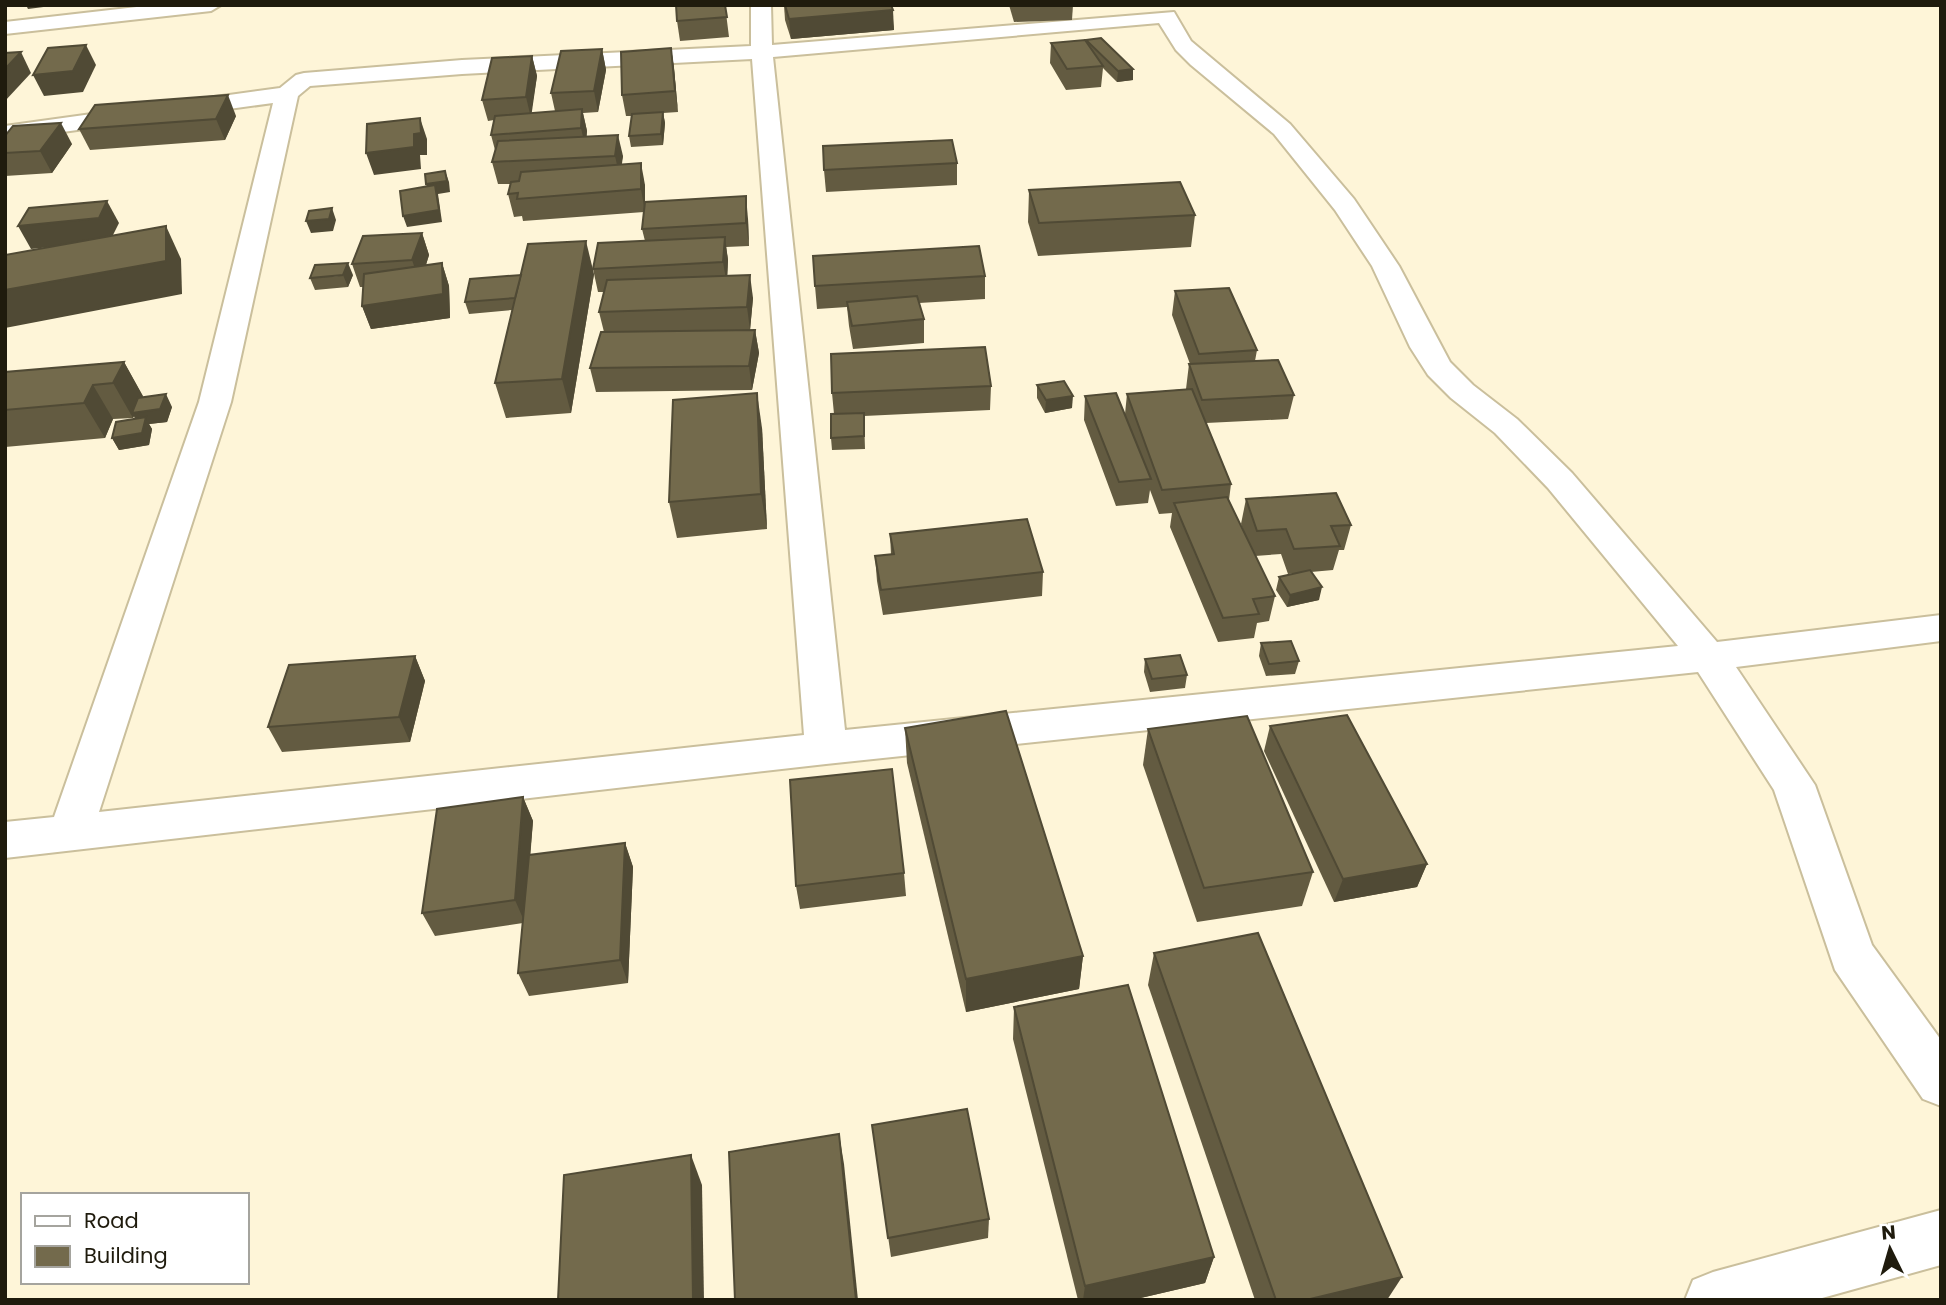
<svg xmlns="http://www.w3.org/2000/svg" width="1946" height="1305" font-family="Poppins,sans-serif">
	<rect width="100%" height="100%" fill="#fef5d8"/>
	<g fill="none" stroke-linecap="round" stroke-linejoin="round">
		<defs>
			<g id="minor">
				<path d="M154,5H221L211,11L5,34V22Z"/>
				<path d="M751,5H771L772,45L1174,12L1191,41L1290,124L1354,199L1399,266L1450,362L1473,385L1517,419L1572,473L1717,642L1941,615V641L1736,667L1815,785L1872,945L1941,1040V1106L1923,1099L1835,970L1774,790L1698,672L826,764L5,858V822L54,817L199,402L273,103L5,140V126L280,88L296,75L304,73L462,60L751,46ZM1159,23L1176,50L1191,65L1274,134L1335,210L1372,266L1410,347L1428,375L1451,398L1495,433L1548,488L1678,646L845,730L773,57ZM752,59L804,735L99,812L231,402L298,96L310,86L462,74Z"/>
				<path d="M1941,1210V1265L1815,1300H1685L1693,1280L1713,1272Z"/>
			</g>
		</defs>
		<use href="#minor" stroke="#cabf9c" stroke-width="4"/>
		<use href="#minor" fill="#fff" fill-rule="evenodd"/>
	</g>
	<g fill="#635b41">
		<path d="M514,5H547L515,7Z"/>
		<path d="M725,5L729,37L680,41L677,21Z"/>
		<path d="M784,5H891L894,30L791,39L785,20Z"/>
		<path d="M1009,5H1073L1072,20L1014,22Z"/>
		<path d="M1085,40L1133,80L1117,82L1103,68L1101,87L1066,90L1050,63L1051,43Z"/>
		<path d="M671,48L674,68L678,112L663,113L665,123L663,145L631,147L629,136L632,116H626L622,95Z"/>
		<path d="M602,49L606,70L598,112L583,113L587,131L586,136L623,156L621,165L645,185V202L748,219L749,246L726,247L728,260L727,276L753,298L750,330H755L759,353L752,390L596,392L590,368L604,332L599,312L604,292H598L593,269L645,241L642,229L644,212L523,221L522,216L514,217L508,194L511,184H498L492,162L495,150L491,135L494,120L488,121L482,100L532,56L537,76L531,113L555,111L551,93Z"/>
		<path d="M236,116L225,140L90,150L79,129Z"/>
		<path d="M5,136L72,144L52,173L5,176Z"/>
		<path d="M957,163V185L826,192L824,170Z"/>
		<path d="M1029,190L1195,215L1191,247L1038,256L1028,222Z"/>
		<path d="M422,233L429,255L426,265L442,263L449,286L450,318L371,329L362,306L364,287H360L352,264Z"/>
		<path d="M594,274L571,413L506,418L495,383L512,310L469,314L465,302Z"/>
		<path d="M353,275L348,287L315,290L310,278Z"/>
		<path d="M985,276V299L919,303L924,319V343L853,349L849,326L847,307L817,309L815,286Z"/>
		<path d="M1175,291L1257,350L1255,361L1294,395L1288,419L1206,423L1231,484L1229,500L1244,532L1241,524L1246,499L1351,525L1344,550H1339L1333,570L1311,572L1319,600L1287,607L1276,590L1279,577L1298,573L1288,574L1281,554L1255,556L1275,596L1269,621L1257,623L1254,638L1218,642L1170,527L1172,513L1159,514L1150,490L1148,503L1116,506L1084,420L1085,396L1125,414L1127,394L1186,389L1189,364H1190L1172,315Z"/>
		<path d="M124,362L143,397L172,407L167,422L149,424L152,429L149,445L119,450L112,438L135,419L134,416L133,418L113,419L105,438L5,447V372Z"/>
		<path d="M1037,385L1072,408L1045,413L1037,398Z"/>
		<path d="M991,386L990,410L864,416L865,449L832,450L831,438L834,414L832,393Z"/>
		<path d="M762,428L767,529L677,538L669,502Z"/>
		<path d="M890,534L1043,572L1042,596L883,615L877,581L875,556L891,555Z"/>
		<path d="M1261,643L1299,661L1295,674L1266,676L1259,656Z"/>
		<path d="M415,656L425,681L410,742L282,752L268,727Z"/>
		<path d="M1145,659L1187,675L1185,688L1150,692L1144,672Z"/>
		<path d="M1270,726L1427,864L1417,887L1334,902L1264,751Z"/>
		<path d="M905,728L1083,956L1079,989L966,1012L907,763Z"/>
		<path d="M1148,729L1313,872L1302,906L1197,922L1143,765Z"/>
		<path d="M523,797L533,821L530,855L625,843L633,867L628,983L529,996L518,973L523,923L435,936L422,913Z"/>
		<path d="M904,873L906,896L800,909L796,886Z"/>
		<path d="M1154,953L1387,1300H1255L1148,985Z"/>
		<path d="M1014,1007L1214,1257L1205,1283L1132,1300H1078L1013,1039Z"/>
		<path d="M872,1125L989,1219L988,1238L891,1257Z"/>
	</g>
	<g fill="#504a35">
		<path d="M26,5H59L28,9Z"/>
		<path d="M893,10L894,30L791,39L789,19Z"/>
		<path d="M86,45L96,65L83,92L44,96L33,75Z"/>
		<path d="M671,48L674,68L678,112L675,91Z"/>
		<path d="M602,49L606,70L598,112L594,91Z"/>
		<path d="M21,52L31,73L5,101V69Z"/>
		<path d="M532,56L537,76L531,118L526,97Z"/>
		<path d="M1133,69V80L1117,82L1118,71Z"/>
		<path d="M228,95L236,116L225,140L216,119Z"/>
		<path d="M582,109L587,131L586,150L581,128Z"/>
		<path d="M663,112L665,123L663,145L661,134Z"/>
		<path d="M420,118L427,139V155H420L421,169L374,175L366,153L414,134Z"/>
		<path d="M61,123L72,144L52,173L40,151Z"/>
		<path d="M618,135L623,156L620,178L615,156Z"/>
		<path d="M641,163L645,185V212L641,189Z"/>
		<path d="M445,171L449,182L450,192L438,194L442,222L407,227L403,216L429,195L426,184Z"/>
		<path d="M746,196L748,219L749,246L746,223Z"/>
		<path d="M107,201L119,223L110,241L31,249L18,226Z"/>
		<path d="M332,208L336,220L333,231L311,233L306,221Z"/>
		<path d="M166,226L181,259L182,294L5,328V290Z"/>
		<path d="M422,233L429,255L420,283L412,260Z"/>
		<path d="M725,237L728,260L727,285L723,262Z"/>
		<path d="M586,241L594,274L571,413L562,379Z"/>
		<path d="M348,263L353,275L348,287L343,275Z"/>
		<path d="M442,263L449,286L450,318L371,329L362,306Z"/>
		<path d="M750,275L753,298L750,330L747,307Z"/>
		<path d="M755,330L759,353L752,390L749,366Z"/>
		<path d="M124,362L143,396L135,412L166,394L172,407L167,422L149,424L152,429L149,445L119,450L112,438L139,425L134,416L133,418L113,383Z"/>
		<path d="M93,385L113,419L105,438L84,403Z"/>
		<path d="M757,393L762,428L767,529L761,494Z"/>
		<path d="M1073,396L1072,408L1045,413L1046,400Z"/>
		<path d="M1322,587L1319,600L1287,607L1290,595Z"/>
		<path d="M415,656L425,681L410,742L399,717Z"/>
		<path d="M523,797L533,821L525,923L515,900Z"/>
		<path d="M625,843L633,867L628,983L620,960Z"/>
		<path d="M1427,864L1417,887L1334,902L1343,879Z"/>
		<path d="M1083,956L1079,989L966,1012V979Z"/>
		<path d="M839,1134L844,1164L858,1300H856Z"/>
		<path d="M691,1155L702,1185L704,1300H693Z"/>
		<path d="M1214,1257L1205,1283L1132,1300H1083L1085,1286Z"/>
		<path d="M1402,1277L1387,1300H1306Z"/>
	</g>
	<g fill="#736a4c" stroke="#504a35" stroke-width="2">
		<path d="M676,5H725L727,17L677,21Z"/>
		<path d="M785,5H891L893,10L789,19Z"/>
		<path d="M1101,38L1133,69L1118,71L1086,40Z"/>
		<path d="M1085,40L1103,66L1067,69L1051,43Z"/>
		<path d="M86,45L73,71L33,75L48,48Z"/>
		<path d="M671,48L675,91L622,95L621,52Z"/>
		<path d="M602,49L594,91L551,93L561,51Z"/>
		<path d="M21,52L5,69V53Z"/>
		<path d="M532,56L526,97L482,100L492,58Z"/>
		<path d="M228,95L216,119L79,129L95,105Z"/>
		<path d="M582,109L581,128L491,135L495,116Z"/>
		<path d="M663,112L661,134L629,136L632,114Z"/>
		<path d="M420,118L421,133L414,134V147L366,153L367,124Z"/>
		<path d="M61,123L40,151L5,153V136L13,126Z"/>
		<path d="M618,135L615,156L492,162L498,141Z"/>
		<path d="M952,140L957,163L824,170L823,146Z"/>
		<path d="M641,163V189L517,199L518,193L508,194L511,182L519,181L521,172Z"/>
		<path d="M445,171L447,181L426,184L425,174Z"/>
		<path d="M1180,182L1195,215L1039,223L1029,190Z"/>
		<path d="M435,185L439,210L403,216L400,191Z"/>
		<path d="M746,196V223L642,229L645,202Z"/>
		<path d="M107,201L99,218L18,226L29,208Z"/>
		<path d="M332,208L329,219L306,221L309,211Z"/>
		<path d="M166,226V261L5,290V255Z"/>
		<path d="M422,233L412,260L352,264L363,236Z"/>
		<path d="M725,237L723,262L593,269L598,243Z"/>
		<path d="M586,241L562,379L495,383L528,244Z"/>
		<path d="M979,246L985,276L815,286L813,256Z"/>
		<path d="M348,263L343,275L310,278L315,265Z"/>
		<path d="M442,263L443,294L362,306L364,274Z"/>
		<path d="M521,275L515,298L465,302L470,279Z"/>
		<path d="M750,275L747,307L599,312L607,280Z"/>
		<path d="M1229,288L1257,350L1199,354L1175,291Z"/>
		<path d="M917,296L924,319L852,326L847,302Z"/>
		<path d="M755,330L749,366L590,368L601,332Z"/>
		<path d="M985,347L991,386L832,393L831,354Z"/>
		<path d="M1278,360L1294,395L1202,400L1189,364Z"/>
		<path d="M124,362L113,383L93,385L84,403L5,410V372Z"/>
		<path d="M1064,381L1073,396L1046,400L1037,385Z"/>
		<path d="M1192,389L1231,484L1162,490L1127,394Z"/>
		<path d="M757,393L761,494L669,502L673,400Z"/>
		<path d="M1116,393L1151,479L1119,482L1085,396Z"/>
		<path d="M166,394L160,409L132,413L138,398Z"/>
		<path d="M864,413V436L831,438V414Z"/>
		<path d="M146,417L142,433L112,438L116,422Z"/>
		<path d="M1336,493L1351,525L1331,526L1340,546L1294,549L1286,529L1257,531L1246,499Z"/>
		<path d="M1227,497L1275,596L1253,599L1259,614L1223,618L1174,503Z"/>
		<path d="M1027,519L1043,572L881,590L875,556L894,554L890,534Z"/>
		<path d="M1310,570L1322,587L1290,595L1279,577Z"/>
		<path d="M1291,641L1299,661L1269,664L1261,643Z"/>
		<path d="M1180,655L1187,675L1152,679L1145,659Z"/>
		<path d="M415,656L399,717L268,727L289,665Z"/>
		<path d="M1006,711L1083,956L966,979L905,728Z"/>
		<path d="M1347,715L1427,864L1343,879L1270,726Z"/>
		<path d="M1247,716L1313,872L1204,888L1148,729Z"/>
		<path d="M892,769L904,873L796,886L790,780Z"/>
		<path d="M523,797L515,900L422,913L437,809Z"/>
		<path d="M625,843L620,960L518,973L529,855Z"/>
		<path d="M1258,933L1402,1277L1306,1300H1276L1154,953Z"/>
		<path d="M1128,985L1214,1257L1085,1286L1014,1007Z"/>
		<path d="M967,1109L989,1219L888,1238L872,1125Z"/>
		<path d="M839,1134L856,1300H735L729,1152Z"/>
		<path d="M691,1155L693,1300H558L564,1175Z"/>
	</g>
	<rect width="1946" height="1305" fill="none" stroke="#1f1b0d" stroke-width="14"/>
	<rect x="21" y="1193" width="228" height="91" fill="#ffffff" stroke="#a5a49e" stroke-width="2"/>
	<rect x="35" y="1216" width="35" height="10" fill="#ffffff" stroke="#a5a49e" stroke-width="2"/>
	<text x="84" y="1228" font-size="21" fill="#1f1b0d">Road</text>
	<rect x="35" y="1246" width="35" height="21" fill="#736a4c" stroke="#a5a49e" stroke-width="2"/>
	<text x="84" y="1263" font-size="21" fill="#1f1b0d">Building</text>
	<g transform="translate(1890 1249) rotate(355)" stroke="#ffffff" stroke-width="5" paint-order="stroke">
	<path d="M0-5L12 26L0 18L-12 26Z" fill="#1f1b0d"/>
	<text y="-10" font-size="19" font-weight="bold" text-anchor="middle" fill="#1f1b0d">N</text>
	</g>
</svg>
